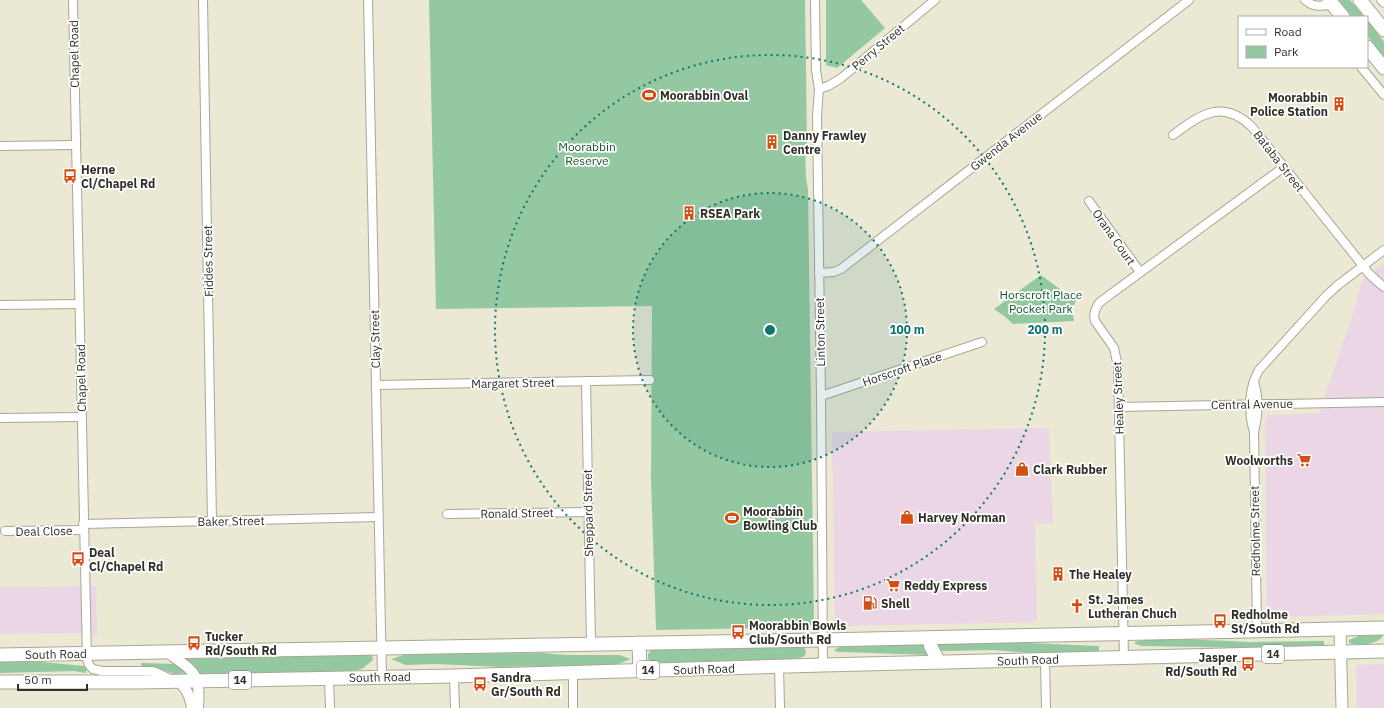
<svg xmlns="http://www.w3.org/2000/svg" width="1384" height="708" font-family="'IBM Plex Sans',sans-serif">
	<rect width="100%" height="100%" fill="#ebe8d4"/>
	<g fill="#ebd6e5">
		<path d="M1384,263V614L1267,617L1265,420L1269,415L1319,413L1353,314L1362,280Z"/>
		<path d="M1049,428L1053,523L1035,524L1037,622L835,626L832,432Z"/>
		<path d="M96,586L97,636L76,633L0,634V587Z"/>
		<path d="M1384,664V708H1357L1356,667L1357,665Z"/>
	</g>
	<g fill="#94c8a0">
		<path d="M429,0H805L807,143L805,147L806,178L808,190L814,622L809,627L656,630L651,480L652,306L436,309Z"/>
		<path d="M826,0H861L885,28L837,68L826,65Z"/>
		<path d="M1339,0H1350L1364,17H1352Z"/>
		<path d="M1367,20L1384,42V57L1367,35Z"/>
		<path d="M1041,275L1076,301L1072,309L1074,321L1013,324L1004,316L994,309Z"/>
		<path d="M1383,635C1379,645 1358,646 1349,643V640L1359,636Z"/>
		<path d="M1148,639H1184L1249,642L1324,641V645L1259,648L1142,646L1135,644V642Z"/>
		<path d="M1002,642L1097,646H1099V650L1098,652L1032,653L992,650L944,651L940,650L933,644Z"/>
		<path d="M925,644L932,655L842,652H837L834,650L840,647Z"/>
		<path d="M803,647L805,649L806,654L803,657L793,659L652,663L648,659V654L651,650Z"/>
		<path d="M543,653L566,655H619L631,659L618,664L604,665L500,667L436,664L406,665L391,659L407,654Z"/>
		<path d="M363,655H372L373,660L362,669L350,671L199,674L184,661L185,659Z"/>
		<path d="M0,662H42L84,666L87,670L85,673L74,671L0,673Z"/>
		<path d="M141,663L174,664L188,671L189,673L175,674L160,669L142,668Z"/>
	</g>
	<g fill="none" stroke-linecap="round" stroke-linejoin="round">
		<defs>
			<g id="minor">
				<path d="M73,0L87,659L89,665L93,669L102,671H151L156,672L171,679"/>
				<path d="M203,0L212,522"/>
				<path d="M368,0L382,677"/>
				<path d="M815,0L816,70L819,89L817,116L821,396L823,665"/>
				<path d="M1305,0C1314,8 1322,6 1333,4"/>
				<path d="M1381,0L1384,3"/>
				<path d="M1361,67L1384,95"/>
				<path d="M819,89L828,86L840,79L935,0"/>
				<path d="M1173,135C1200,115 1222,98 1252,127L1360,262C1367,273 1374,279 1384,287"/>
				<path d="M0,146L76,145"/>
				<path d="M1089,201L1140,272"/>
				<path d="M819,273L834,272L841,269L1189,0"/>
				<path d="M0,305L79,304"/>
				<path d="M586,381L591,644"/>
				<path d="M1254,382C1259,398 1258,416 1254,432L1257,630"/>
				<path d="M376,385L650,380"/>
				<path d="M821,396L982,342"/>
				<path d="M1119,407L1384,402"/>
				<path d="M1,418L81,417"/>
				<path d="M1253,429C1248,410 1249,387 1259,370L1326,296L1338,285L1384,250"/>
				<path d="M447,514L588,512"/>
				<path d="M83,524L378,517"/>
				<path d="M5,531L84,530"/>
				<path d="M1124,658L1118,367L1114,348L1095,321C1093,314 1095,308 1100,302L1284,167"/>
				<path d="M1045,660L1046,708"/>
				<path d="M779,666L780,708"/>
				<path d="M573,672V708"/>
				<path d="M454,676L455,708"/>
				<path d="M329,678L330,708"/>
			</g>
			<g id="tertiary">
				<path d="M167,652C194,672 201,672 198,708"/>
				<path d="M178,681C187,689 190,696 192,708"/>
			</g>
			<path id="secondary" d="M1340,629L1342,708"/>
			<g id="trunk">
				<path d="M1329,0L1343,17"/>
				<path d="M1360,0L1384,30"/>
				<path d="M1367,47L1384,68"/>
				<path d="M929,638L931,647L939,662"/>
				<path d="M639,643L640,671"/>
				<path d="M0,655L823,640L1384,628"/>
				<path d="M0,682H138L454,676L823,665L1384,651"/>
			</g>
		</defs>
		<use href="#minor" stroke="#aaa694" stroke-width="10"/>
		<use href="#tertiary" stroke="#aaa694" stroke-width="12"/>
		<use href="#secondary" stroke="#aaa694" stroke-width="13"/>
		<use href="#trunk" stroke="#aaa694" stroke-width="15"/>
		<use href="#minor" stroke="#fff" stroke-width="8"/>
		<use href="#tertiary" stroke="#fff" stroke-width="10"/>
		<use href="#secondary" stroke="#fff" stroke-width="11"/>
		<use href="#trunk" stroke="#fff" stroke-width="13"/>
	</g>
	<circle cx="770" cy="330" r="137" fill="#0f766e" fill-opacity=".12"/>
	<g fill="none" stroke="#0f766e" stroke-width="2" stroke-dasharray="2 4">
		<circle cx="770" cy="330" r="137"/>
		<circle cx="770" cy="330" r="275"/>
	</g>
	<defs>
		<symbol id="stadium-bare" viewBox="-9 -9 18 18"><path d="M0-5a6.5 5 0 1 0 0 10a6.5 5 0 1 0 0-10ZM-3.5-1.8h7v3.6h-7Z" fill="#d44e13" stroke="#fff" stroke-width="2.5" paint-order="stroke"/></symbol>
		<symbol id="building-bare" viewBox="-9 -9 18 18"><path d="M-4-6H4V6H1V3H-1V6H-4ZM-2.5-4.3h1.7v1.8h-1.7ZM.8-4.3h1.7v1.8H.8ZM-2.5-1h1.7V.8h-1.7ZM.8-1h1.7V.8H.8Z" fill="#d44e13" stroke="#fff" stroke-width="2.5" paint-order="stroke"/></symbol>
		<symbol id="bus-bare" viewBox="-9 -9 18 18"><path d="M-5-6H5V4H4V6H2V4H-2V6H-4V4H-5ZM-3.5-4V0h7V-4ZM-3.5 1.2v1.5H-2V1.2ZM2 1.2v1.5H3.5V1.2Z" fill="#d44e13" stroke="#fff" stroke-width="2.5" paint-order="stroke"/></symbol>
		<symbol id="supermarket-bare" viewBox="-9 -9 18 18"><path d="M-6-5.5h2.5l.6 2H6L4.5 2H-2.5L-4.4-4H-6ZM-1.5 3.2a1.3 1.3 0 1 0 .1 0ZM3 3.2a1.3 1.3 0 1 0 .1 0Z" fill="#d44e13" stroke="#fff" stroke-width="2.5" paint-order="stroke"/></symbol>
		<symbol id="shop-bare" viewBox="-9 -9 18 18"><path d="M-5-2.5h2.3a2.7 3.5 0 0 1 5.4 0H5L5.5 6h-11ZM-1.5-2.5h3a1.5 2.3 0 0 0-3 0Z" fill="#d44e13" stroke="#fff" stroke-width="2.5" paint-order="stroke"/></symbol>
		<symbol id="fuel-bare" viewBox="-9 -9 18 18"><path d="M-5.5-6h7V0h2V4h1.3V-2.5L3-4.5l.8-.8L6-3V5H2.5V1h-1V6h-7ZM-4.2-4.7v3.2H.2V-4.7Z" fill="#d44e13" stroke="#fff" stroke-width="2.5" paint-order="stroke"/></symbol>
		<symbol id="church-bare" viewBox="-9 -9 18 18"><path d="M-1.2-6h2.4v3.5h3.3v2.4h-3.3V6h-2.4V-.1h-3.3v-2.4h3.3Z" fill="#d44e13" stroke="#fff" stroke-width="2.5" paint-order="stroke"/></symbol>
	</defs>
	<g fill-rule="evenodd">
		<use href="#stadium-bare" x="639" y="85" width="20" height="20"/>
		<use href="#building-bare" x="1329" y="94" width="20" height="20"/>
		<use href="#building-bare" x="762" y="132" width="20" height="20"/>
		<use href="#bus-bare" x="60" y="166" width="20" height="20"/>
		<use href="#building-bare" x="679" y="203" width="20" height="20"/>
		<use href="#supermarket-bare" x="1294" y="450" width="20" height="20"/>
		<use href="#shop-bare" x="1012" y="459" width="20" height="20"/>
		<use href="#shop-bare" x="897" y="507" width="20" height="20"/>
		<use href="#stadium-bare" x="722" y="508" width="20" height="20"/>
		<use href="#bus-bare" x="68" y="549" width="20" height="20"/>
		<use href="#building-bare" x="1048" y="564" width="20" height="20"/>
		<use href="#supermarket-bare" x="883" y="575" width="20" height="20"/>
		<use href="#fuel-bare" x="860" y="593" width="20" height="20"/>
		<use href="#church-bare" x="1067" y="596" width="20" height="20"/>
		<use href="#bus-bare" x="1210" y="611" width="20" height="20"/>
		<use href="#bus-bare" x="728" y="622" width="20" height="20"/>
		<use href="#bus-bare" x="184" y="633" width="20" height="20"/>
		<use href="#bus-bare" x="1238" y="654" width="20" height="20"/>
		<use href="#bus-bare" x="470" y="674" width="20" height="20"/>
	</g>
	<g text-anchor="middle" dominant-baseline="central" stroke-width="3.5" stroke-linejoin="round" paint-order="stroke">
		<g fill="#fff" stroke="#6f6e68" stroke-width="1">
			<rect x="1262" y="645" width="22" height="18" rx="3"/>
			<rect x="637" y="661" width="22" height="18" rx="3"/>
			<rect x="229" y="671" width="22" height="18" rx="3"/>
		</g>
		<g font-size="11" font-weight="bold" fill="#313028">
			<text x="1273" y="654">14</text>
			<text x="648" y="670">14</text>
			<text x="240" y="680">14</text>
		</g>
		<g font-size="12" fill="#313028" stroke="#fff">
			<text transform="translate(878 47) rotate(-40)">Perry Street</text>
			<text transform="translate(74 54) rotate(-91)">Chapel Road</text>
			<text transform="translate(1006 141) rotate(-38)">Gwenda Avenue</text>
			<text transform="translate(1279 161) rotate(52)">Bataba Street</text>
			<text transform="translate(1114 237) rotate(55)">Orana Court</text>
			<text transform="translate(208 261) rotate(-91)">Fiddes Street</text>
			<text transform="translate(820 332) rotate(-91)">Linton Street</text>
			<text transform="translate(375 339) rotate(-91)">Clay Street</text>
			<text transform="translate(902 369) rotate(-19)">Horscroft Place</text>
			<text transform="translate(81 378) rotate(-91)">Chapel Road</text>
			<text transform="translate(513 383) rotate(-1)">Margaret Street</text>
			<text transform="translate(1118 398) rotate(-92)">Healey Street</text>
			<text transform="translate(1252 404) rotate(-1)">Central Avenue</text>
			<text transform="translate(517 513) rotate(-1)">Ronald Street</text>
			<text transform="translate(588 513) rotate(-91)">Sheppard Street</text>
			<text transform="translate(231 521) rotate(-1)">Baker Street</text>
			<text transform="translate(44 531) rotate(-1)">Deal Close</text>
			<text transform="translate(1255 531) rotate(-91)">Redholme Street</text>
			<text transform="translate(56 654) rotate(-1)">South Road</text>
			<text transform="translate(1028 660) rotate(-2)">South Road</text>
			<text transform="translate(704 669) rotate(-2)">South Road</text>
			<text transform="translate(380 677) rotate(-1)">South Road</text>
		</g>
		<g font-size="12" font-weight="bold" fill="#313028" stroke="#fff" text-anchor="start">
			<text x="660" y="95">Moorabbin Oval</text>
			<text x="1328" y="97" text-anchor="end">Moorabbin<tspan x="1328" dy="14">Police Station</tspan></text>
			<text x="783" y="135">Danny Frawley<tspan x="783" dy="14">Centre</tspan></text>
			<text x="81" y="169">Herne<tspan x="81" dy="14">Cl/Chapel Rd</tspan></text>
			<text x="700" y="213">RSEA Park</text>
			<text x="1293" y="460" text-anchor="end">Woolworths</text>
			<text x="1033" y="469">Clark Rubber</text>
			<text x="743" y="511">Moorabbin<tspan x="743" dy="14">Bowling Club</tspan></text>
			<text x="918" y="517">Harvey Norman</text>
			<text x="89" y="552">Deal<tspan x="89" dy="14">Cl/Chapel Rd</tspan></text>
			<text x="1069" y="574">The Healey</text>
			<text x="904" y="585">Reddy Express</text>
			<text x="1088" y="599">St. James<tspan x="1088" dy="14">Lutheran Chuch</tspan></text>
			<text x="881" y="603">Shell</text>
			<text x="1231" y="614">Redholme<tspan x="1231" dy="14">St/South Rd</tspan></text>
			<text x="749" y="625">Moorabbin Bowls<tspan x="749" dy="14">Club/South Rd</tspan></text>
			<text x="205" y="636">Tucker<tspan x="205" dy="14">Rd/South Rd</tspan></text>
			<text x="1237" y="657" text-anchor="end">Jasper<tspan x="1237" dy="14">Rd/South Rd</tspan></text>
			<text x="491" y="677">Sandra<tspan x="491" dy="14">Gr/South Rd</tspan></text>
		</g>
		<g font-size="12" fill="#10562b" stroke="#fff">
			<text x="587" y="146">Moorabbin<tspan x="587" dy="14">Reserve</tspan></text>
			<text x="1041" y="294">Horscroft Place<tspan x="1041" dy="14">Pocket Park</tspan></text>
		</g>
	</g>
	<circle cx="770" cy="330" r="6" fill="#0f766e" stroke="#fff" stroke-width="2"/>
	<g font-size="12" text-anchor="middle" font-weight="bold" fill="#0f766e" stroke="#fff" stroke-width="3.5" stroke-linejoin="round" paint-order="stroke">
		<text x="907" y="334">100 m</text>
		<text x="1045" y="334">200 m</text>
	</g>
	<rect x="1238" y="16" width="130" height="52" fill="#ffffff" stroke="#adaca9"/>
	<rect x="1246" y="29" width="20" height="6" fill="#ffffff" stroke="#adaca9"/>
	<text x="1274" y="36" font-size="12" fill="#313028">Road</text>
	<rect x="1246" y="46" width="20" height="12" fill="#94c8a0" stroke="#adaca9"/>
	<text x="1274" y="56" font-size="12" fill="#313028">Park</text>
	<path d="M18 684v6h69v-6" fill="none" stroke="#313028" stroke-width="2"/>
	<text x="24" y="684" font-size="12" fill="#313028" stroke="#ffffff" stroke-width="3" paint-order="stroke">50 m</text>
</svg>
